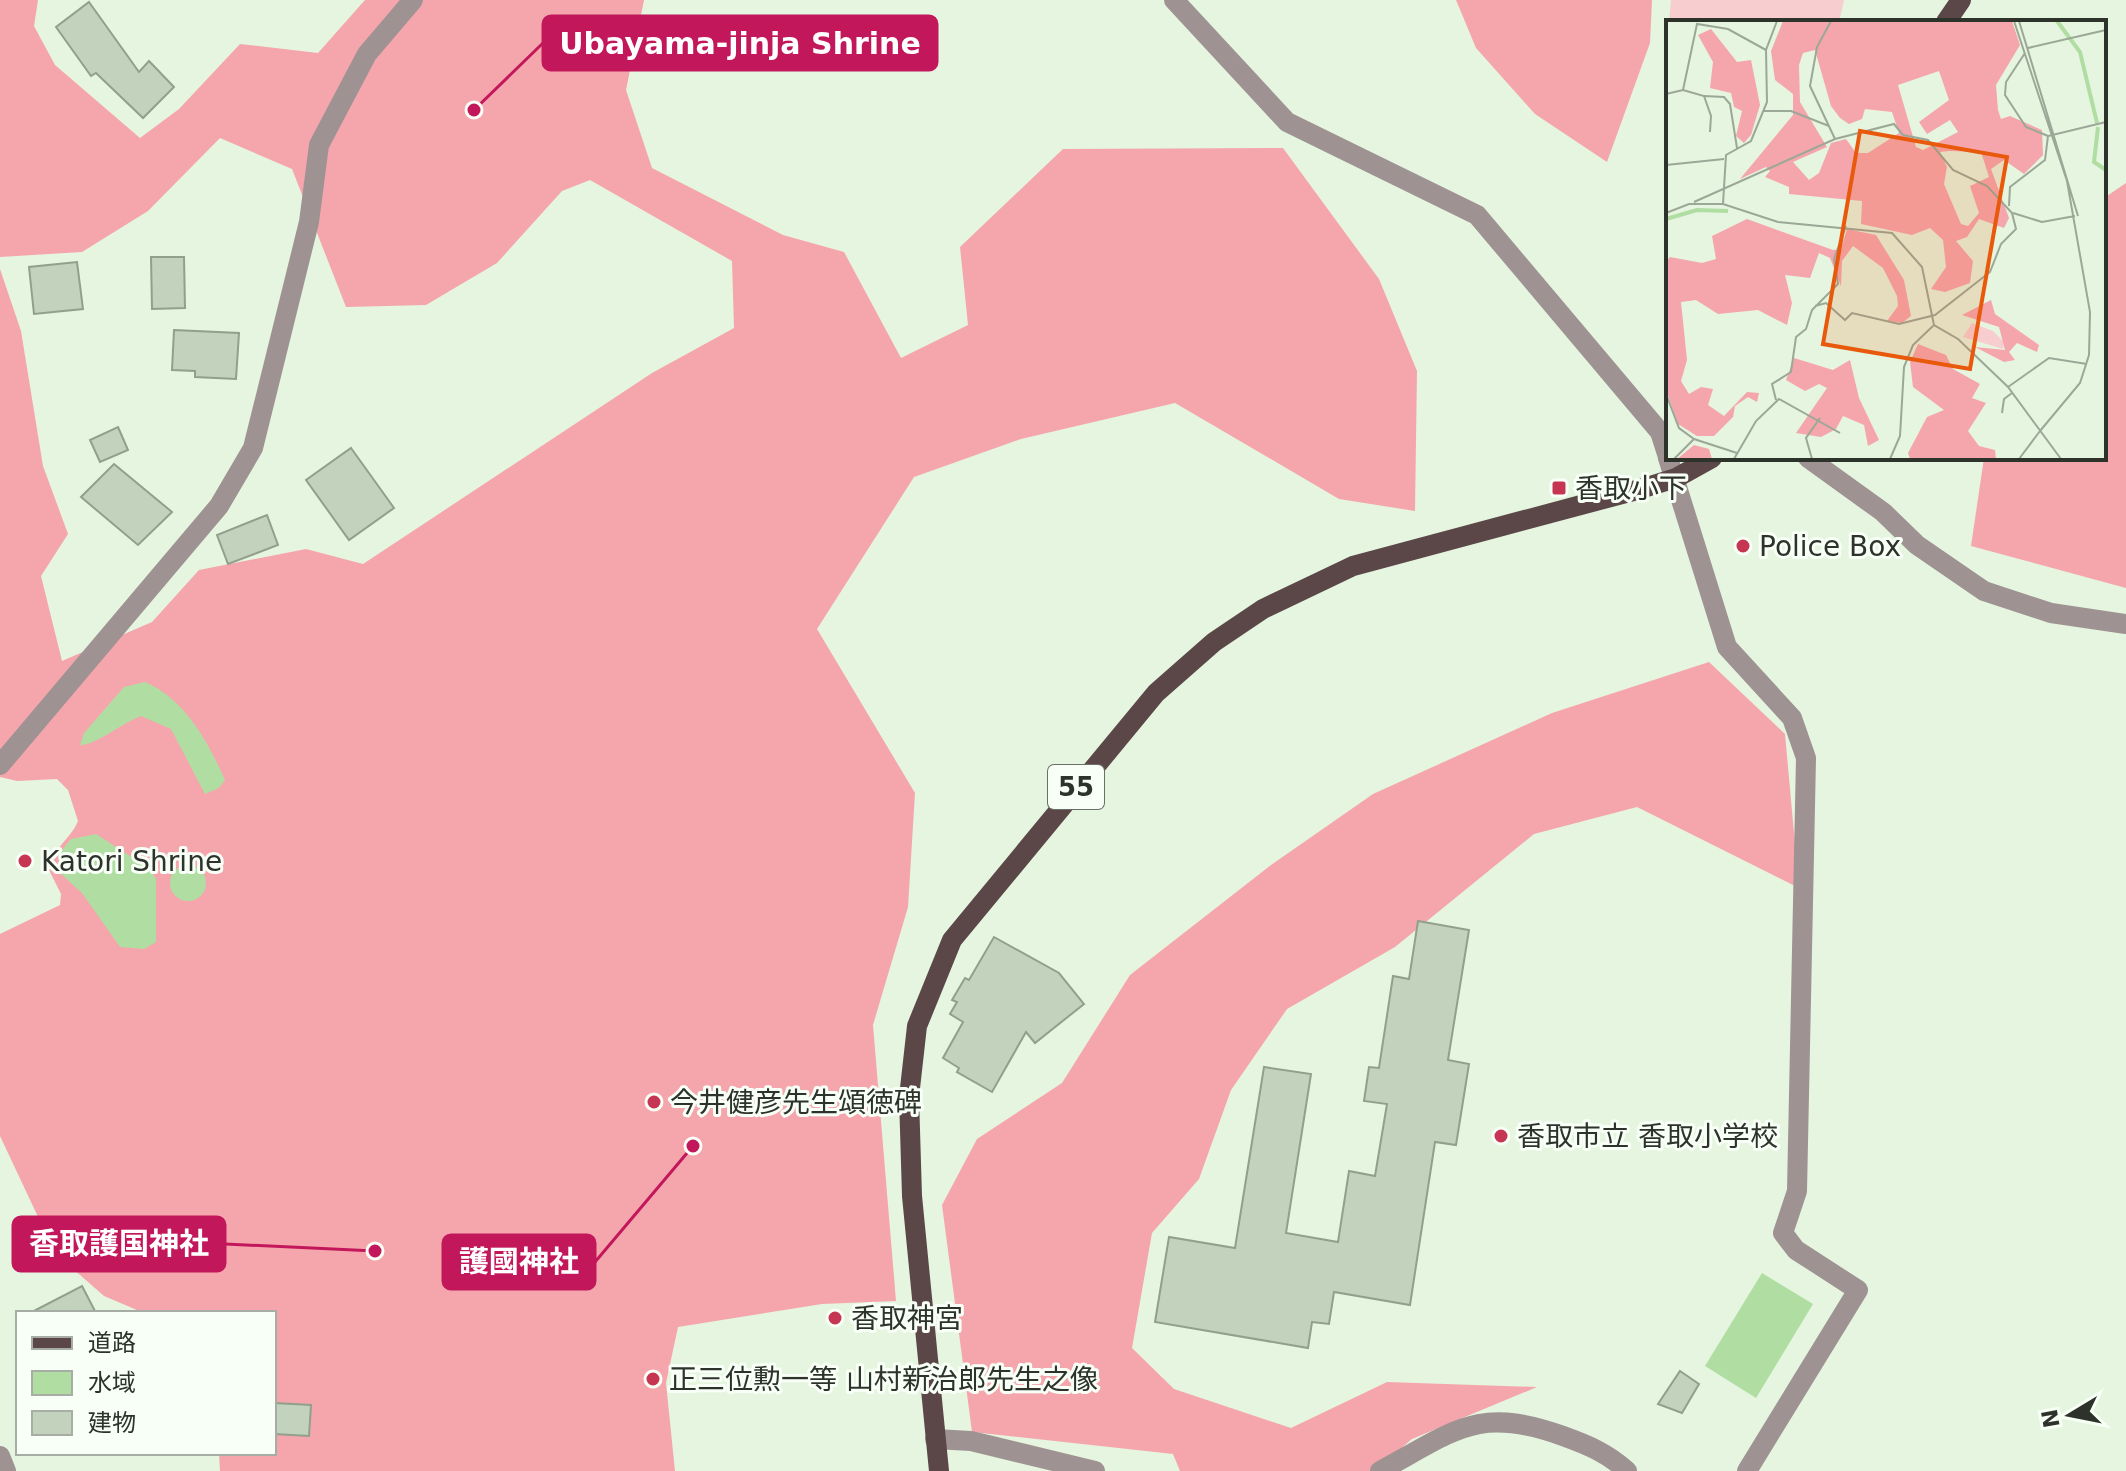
<svg xmlns="http://www.w3.org/2000/svg" width="2126" height="1471" font-family="'DejaVu Sans','Noto Sans JP',sans-serif">
	<rect width="100%" height="100%" fill="#e5f5df"/>
	<path fill="#f8cdcf" d="M1671,0H1844L1839,22H1669Z"/>
	<g fill="#f5a6ac">
		<path d="M0,0H38L34,26L55,65L140,138L179,109L240,44L318,53L365,0H644L626,90L652,168L783,235L844,252L901,358L968,325L960,247L1063,149L1283,148L1379,279L1417,371L1415,511L1339,499L1175,403L1021,439L914,477L817,629L915,793L908,907L873,1025L896,1301L822,1304L678,1327L666,1383L675,1471H220L219,1453H274V1313H144L104,1296L55,1253L0,1136V934L60,905L61,894L48,868C53,848 70,840 78,821L68,790L57,779L17,781L0,777V269L21,331L43,466L68,534L41,576L62,661L152,622L199,570L306,549L363,564L652,373L734,328L732,261L590,180L562,191L497,263L426,305L346,307L292,169L220,138L148,211L82,252L0,257Z"/>
		<path d="M1456,0H1652L1650,43L1607,162L1535,114L1476,48Z"/>
		<path d="M2126,183V588L1971,546L1984,458H2104V198Z"/>
		<path d="M1709,662L1785,734L1799,888L1637,807L1534,834L1395,947L1287,1009L1231,1090L1199,1179L1152,1233L1132,1348L1174,1389L1291,1428L1387,1382L1537,1387L1412,1439L1374,1471H1180L1173,1454L972,1432L942,1205L977,1139L1062,1083L1130,975L1271,865L1373,794L1552,713Z"/>
	</g>
	<g fill="#b0dea2">
		<path d="M145,682C185,699 208,742 225,780L219,788L205,794L171,729L141,716C122,723 96,745 80,745L84,733L124,687Z"/>
		<path d="M96,834L150,869L156,879V942L144,949L120,947L82,893L60,873L58,855L71,839Z"/>
		<circle cx="188" cy="883" r="18"/>
		<path d="M1762,1273L1813,1304L1756,1398L1705,1366Z"/>
	</g>
	<g fill="#c2d2bd" stroke="#91a08c" stroke-width="2">
		<path d="M89,2L139,72L149,61L174,87L143,118L96,73L91,76L56,27Z"/>
		<path d="M151,257H184L185,308L152,309Z"/>
		<path d="M77,262L83,309L34,314L29,267Z"/>
		<path d="M174,330L239,333L236,379L195,377V371L172,370Z"/>
		<path d="M118,427L128,450L100,462L90,440Z"/>
		<path d="M351,448L394,508L349,540L306,480Z"/>
		<path d="M114,464L172,512L138,545L81,497Z"/>
		<path d="M267,515L278,545L228,564L217,535Z"/>
		<path d="M1418,921L1469,930L1448,1060L1469,1064L1456,1145L1435,1142L1410,1305L1334,1292L1329,1324L1312,1322L1308,1348L1155,1322L1169,1237L1235,1248L1264,1067L1311,1074L1286,1233L1338,1242L1349,1171L1375,1176L1387,1104L1364,1101L1369,1067L1379,1068L1393,976L1409,979Z"/>
		<path d="M994,937L1059,973L1084,1004L1035,1043L1026,1032L992,1092L957,1072L959,1068L943,1058L963,1022L950,1014L957,1002L952,1000L965,978L969,980Z"/>
		<path d="M82,1286L96,1313H30Z"/>
		<path d="M1680,1371L1699,1384L1682,1413L1658,1404Z"/>
		<path d="M274,1403L311,1405L309,1436L274,1434Z"/>
	</g>
	<g fill="none" stroke-linecap="round" stroke-linejoin="round">
		<g stroke="#9e9292" stroke-width="20">
			<path d="M1174,0L1287,122L1477,215L1660,432L1668,457"/>
			<path d="M1668,458L1727,647L1792,718L1806,758L1797,1191L1783,1233L1796,1250L1858,1290L1747,1471"/>
			<path d="M1808,458L1883,512L1917,545L1984,591L2051,613L2126,624"/>
			<path d="M0,765L219,506L253,448L309,222L319,145L367,54L413,0"/>
			<path d="M935,1439L971,1441L1095,1471"/>
			<path d="M0,1456L6,1471"/>
			<path d="M1380,1471C1455,1431 1477,1405 1563,1436C1588,1445 1607,1453 1627,1471"/>
		</g>
		<g stroke="#5b4748" stroke-width="20">
			<path d="M1946,22L1961,0"/>
			<path d="M939,1471L912,1196L909,1097L917,1026L952,940L1156,693L1214,642L1263,609L1353,566L1637,490L1676,478L1712,458"/>
		</g>
	</g>
	<g fill="#c63652" stroke="#f8fff6" stroke-width="3">
		<rect x="1551" y="480" width="16" height="16" rx="4"/>
		<circle cx="1743" cy="546" r="8"/>
		<circle cx="25" cy="861" r="8"/>
		<circle cx="654" cy="1102" r="8"/>
		<circle cx="1501" cy="1136" r="8"/>
		<circle cx="835" cy="1318" r="8"/>
		<circle cx="653" cy="1379" r="8"/>
	</g>
	<g text-anchor="middle" dominant-baseline="central" stroke-width="6" stroke-linejoin="round" paint-order="stroke">
		<rect fill="#f8fff6" stroke="#6a7068" stroke-width="2" x="1048" y="765" width="56" height="44" rx="6"/>
		<g font-size="26" font-weight="bold" fill="#2d332b">
			<text x="1076" y="787">55</text>
		</g>
		<g font-size="28" fill="#2d332b" stroke="#f8fff6" text-anchor="start">
			<text x="1575" y="488">香取小下</text>
			<text x="1759" y="546">Police Box</text>
			<text x="41" y="861">Katori Shrine</text>
			<text x="670" y="1102">今井健彦先生頌徳碑</text>
			<text x="1517" y="1136">香取市立 香取小学校</text>
			<text x="851" y="1318">香取神宮</text>
			<text x="669" y="1379">正三位勲一等 山村新治郎先生之像</text>
		</g>
	</g>
	<g transform="translate(1666 20)">
		<rect width="440" height="440" fill="#e5f5df"/>
		<path d="M306,303L327,311L338,322L337,329L297,317Z" fill="#f8cdcf"/>
		<path d="M117,1H346L354,25L330,65L332,90L335,99L344,96L376,110L377,135L358,154L338,140L325,149L343,198L338,208L313,199L301,217L290,221L307,241L304,263L279,272L265,269L280,247L277,220L264,208L246,215L195,204L196,181L123,174V167L99,157L104,151L100,147L74,159L127,95V74L109,60L105,31ZM149,30L165,86L174,98L183,104L196,99L199,89L226,92L233,113L202,133H190L180,119L165,123L153,153L143,160L127,142L161,127L134,82L133,45L137,33ZM273,51L283,80L253,102L261,114L284,100L292,112L257,130L250,127L232,65ZM283,131L315,132L323,157L304,166L313,193L302,206L295,204L278,164L281,147L274,132ZM45,9L71,42L85,40L94,85L85,115L78,123L70,116L76,91L68,87L65,73L44,68L47,42L32,15ZM81,199L167,230L175,229L181,209L210,215L238,260L245,296L236,303L221,301L232,286L231,276L217,248L187,226L176,241L175,266L164,238L153,233L144,258L119,255L126,283L121,305L92,290L52,294L30,280L15,282L21,340L15,361L23,374L35,367L47,369L42,385L58,396L81,372L93,373L91,382L82,377L69,386L67,397L48,416H31L12,404L0,370V241L4,237L36,243L50,239L46,216ZM325,280L329,294L373,325L371,332L351,323L343,332L349,340L338,342L309,327L339,330L333,307L296,295ZM252,324L280,335L287,349L314,364L306,378L320,383L302,411L313,426L329,430L330,439H244L242,433L261,397L278,390L247,367L244,342ZM128,338L167,350L184,340L193,378L213,420L202,426L198,405L177,396L170,409L155,417L130,413L161,368L153,364L139,371L120,360ZM28,425L43,429L46,439H11Z" fill="#f5a6ac" fill-rule="evenodd"/>
		<path fill="none" stroke="#b0dea2" stroke-width="4" d="M391,1L414,32L431,103M432,107L428,142L440,150M0,199L31,190L62,191"/>
		<path fill="none" stroke="#9ba797" stroke-width="2" d="M165,1L151,27L144,66L169,119M348,1L401,161L424,292L423,335L414,363L374,411M353,1L412,196M362,28L440,10M359,33L340,62L339,75L360,107L382,116M17,70L31,4L62,9L100,30M0,74L17,70L38,76L45,96L44,112M38,76L58,77L64,84L71,128M98,91H125L163,106M0,145L58,139M28,182L169,119L228,104L237,115L262,120L287,150L321,166L346,193L350,209L335,224L324,252L269,295L233,304L186,293L179,300L160,283L149,286M57,184L60,135L85,121L101,82L100,30L111,1M343,186L344,167L379,140L382,116L440,102M0,193L23,184H57L112,202L226,213L256,247L268,305L292,319L342,367L395,439M347,193L376,202L409,196M342,367L383,338L421,344M0,374L13,408L28,419L71,433M110,380L106,364L125,352L130,317L140,309L146,290L172,264L168,239L180,206M336,393L338,379L346,373M8,439L28,419M68,439L90,401L113,379L174,413M146,439L140,418L154,398M224,439L234,416L238,347L247,325L268,305M353,439L374,411"/>
		<path fill="#e8590c" fill-opacity="0.15" stroke="#e8590c" stroke-width="4" d="M194,111L341,137L304,349L157,324Z"/>
		<rect width="440" height="440" fill="none" stroke="#2d332b" stroke-width="4"/>
	</g>
	<path fill="none" stroke="#c2185b" stroke-width="3" d="M474 110L543 43M375 1251L225 1244M693 1146L595 1262"/>
	<g fill="#c2185b" stroke="#f8fff6" stroke-width="3">
		<circle cx="474" cy="110" r="8"/>
		<circle cx="375" cy="1251" r="8"/>
		<circle cx="693" cy="1146" r="8"/>
	</g>
	<g fill="#c2185b" stroke="#c2185b" stroke-width="3">
		<rect x="543" y="16" width="394" height="54" rx="8"/>
		<rect x="13" y="1217" width="212" height="54" rx="8"/>
		<rect x="443" y="1235" width="152" height="54" rx="8"/>
	</g>
	<g font-size="30" text-anchor="middle" font-weight="bold" fill="#fff">
		<text x="740" y="54">Ubayama-jinja Shrine</text>
		<text x="119" y="1254">香取護国神社</text>
		<text x="519" y="1272">護國神社</text>
	</g>
	<rect x="16" y="1311" width="260" height="144" fill="#f8fff6" stroke="#a7ada5" stroke-width="2"/>
	<rect x="32" y="1337" width="40" height="12" fill="#5b4748" stroke="#a7ada5" stroke-width="2"/>
	<text x="88" y="1351" font-size="24" fill="#2d332b">道路</text>
	<rect x="32" y="1371" width="40" height="24" fill="#b0dea2" stroke="#a7ada5" stroke-width="2"/>
	<text x="88" y="1391" font-size="24" fill="#2d332b">水域</text>
	<rect x="32" y="1411" width="40" height="24" fill="#c2d2bd" stroke="#a7ada5" stroke-width="2"/>
	<text x="88" y="1431" font-size="24" fill="#2d332b">建物</text>
	<g transform="translate(2070 1415) rotate(260)" stroke="#f8fff6" stroke-width="6" paint-order="stroke">
	<path d="M0-6L14 30L0 20L-14 30Z" fill="#2d332b"/>
	<text y="-12" font-size="22" font-weight="bold" text-anchor="middle" fill="#2d332b">N</text>
	</g>
</svg>
